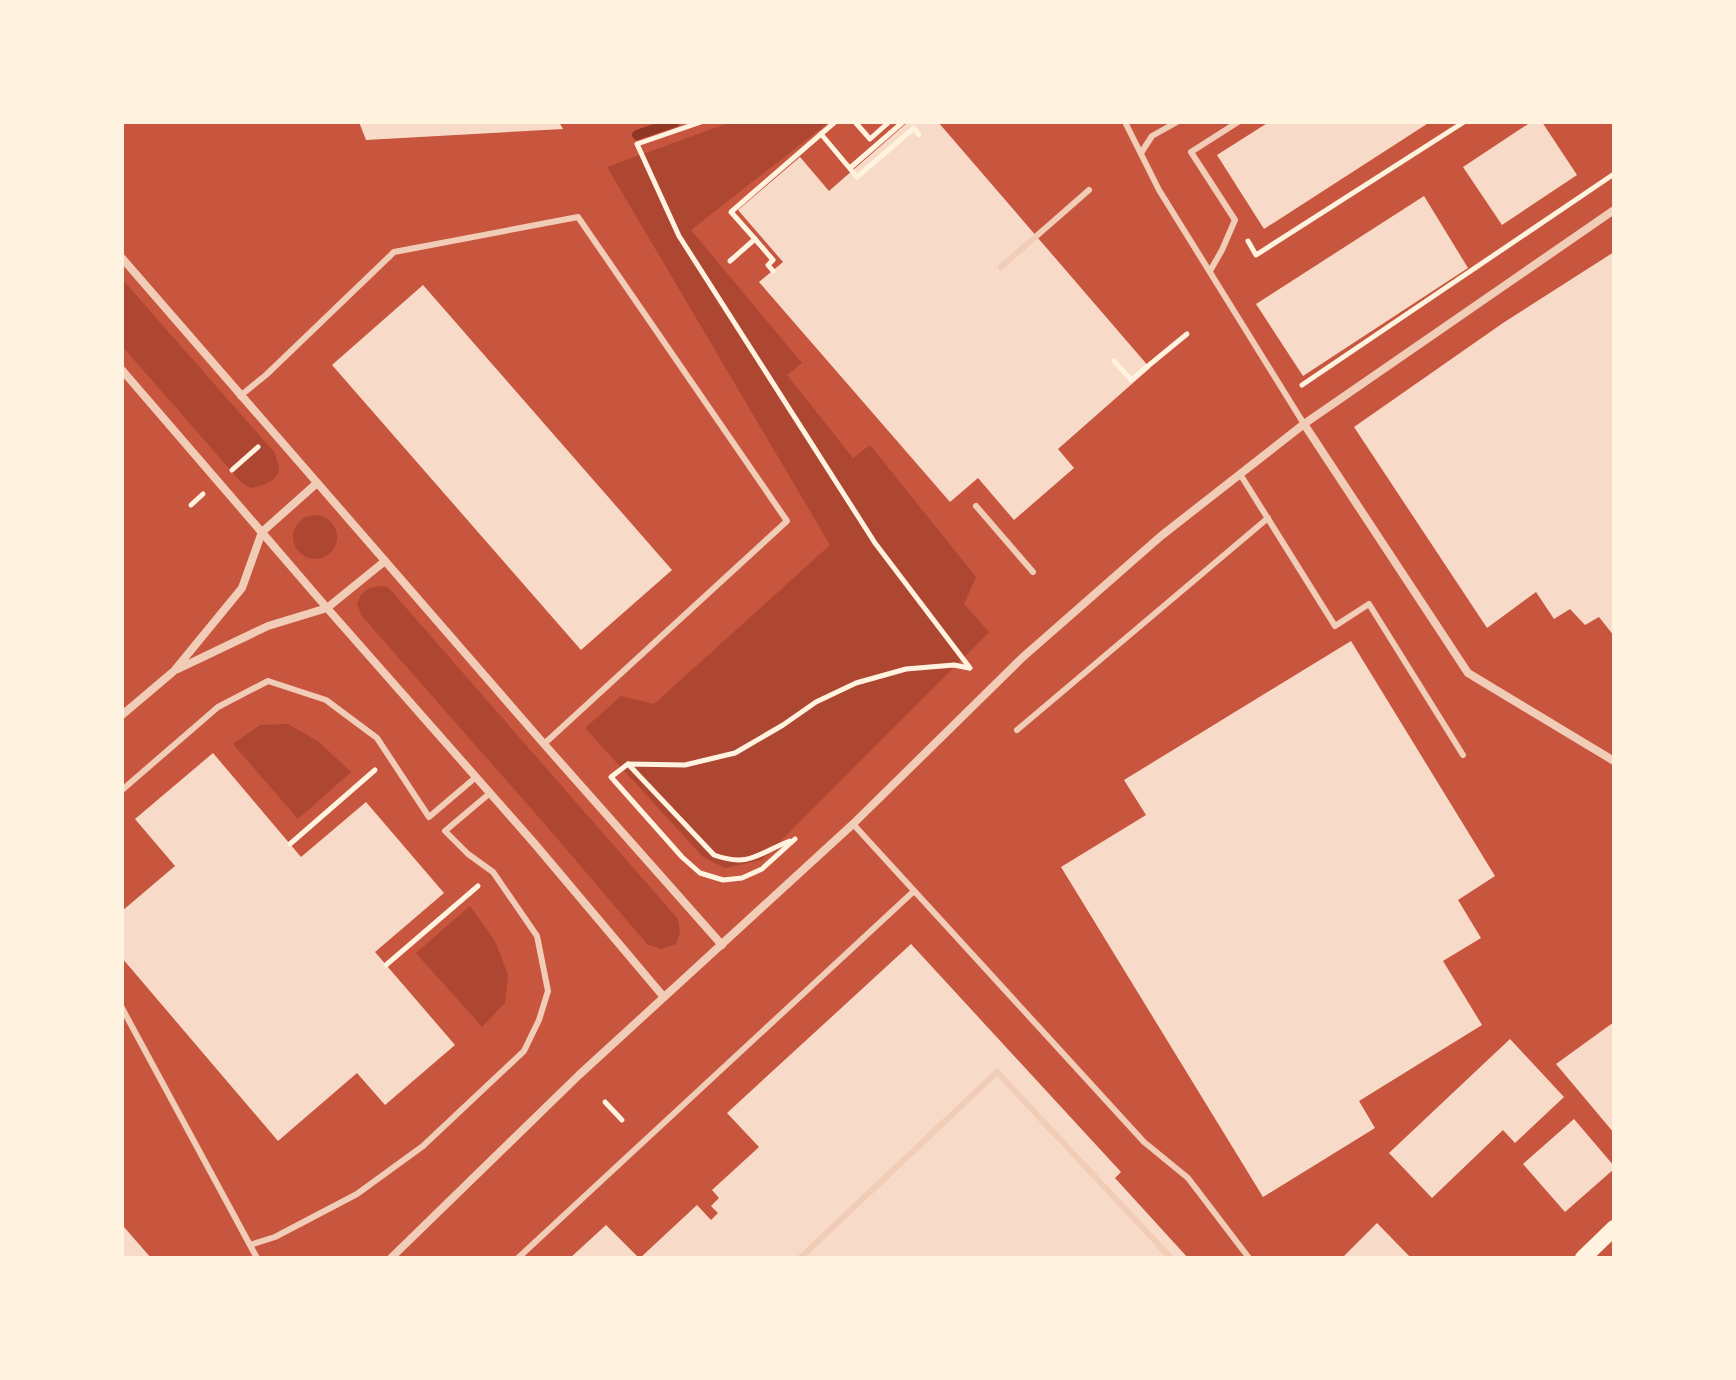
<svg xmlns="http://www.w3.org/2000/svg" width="1736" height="1380" font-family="Ubuntu,sans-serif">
	<rect width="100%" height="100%" fill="#c8553d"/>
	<g fill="#ae4732">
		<path d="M731,122H829L691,230L802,363L787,375L853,458L870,445L976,577L964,604L989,632L762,860L725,868L703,857L585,728L621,696L654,704L830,545L607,167Z"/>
		<path d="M122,279L275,453C275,455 279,466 279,468C278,482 261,486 250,488L241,482L122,346Z"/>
		<circle cx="315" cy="537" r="22"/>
		<path d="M377,586L388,587L678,919L680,933L676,944L661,949L647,944L549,829L361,615L357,603C363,591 364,590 377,586Z"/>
		<path d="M288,724L319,742L351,772L298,819L233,744L260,725Z"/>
		<path d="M470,906L495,941L508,975L505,1003L482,1027L416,953Z"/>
	</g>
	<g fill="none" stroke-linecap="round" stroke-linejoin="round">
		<path stroke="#8f3625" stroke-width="10" d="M637,135L675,122"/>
	</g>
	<g fill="#f7dbc8">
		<path d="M359,122H559L563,129L366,140Z"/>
		<path d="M908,122H938L1150,368L1058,449L1074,468L1014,520L978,478L950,502L759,282L783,262L738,210L800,157L829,191Z"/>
		<path d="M1269,122H1430L1264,229L1217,155Z"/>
		<path d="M1531,122H1542L1577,175L1502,225L1463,167Z"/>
		<path d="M1424,196L1468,268L1303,376L1256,304Z"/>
		<path d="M1614,252V636L1599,617L1585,625L1570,609L1554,619L1536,592L1487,628L1354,427L1503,323Z"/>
		<path d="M423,285L672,570L581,650L332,365Z"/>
		<path d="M1351,641L1495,876L1458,900L1481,938L1443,961L1482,1025L1359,1101L1375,1128L1263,1197L1061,867L1146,815L1124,780Z"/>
		<path d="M213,753L301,857L366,802L444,893L375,952L455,1045L385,1105L357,1073L278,1141L122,958V911L175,866L135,819Z"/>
		<path d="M911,944L1121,1172L1115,1178L1188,1258H640L697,1205L711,1220L718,1213L711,1206L719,1198L712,1190L759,1147L727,1113Z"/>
		<path d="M1614,1022V1133L1556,1064Z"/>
		<path d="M1510,1039L1564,1097L1515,1143L1503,1130L1432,1198L1389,1153Z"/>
		<path d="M1574,1119L1614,1166V1169L1565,1212L1523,1164Z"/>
		<path d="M1377,1223L1411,1258H1342Z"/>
		<path d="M606,1225L639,1258H570Z"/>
		<path d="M124,1227L151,1258H122V1228Z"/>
	</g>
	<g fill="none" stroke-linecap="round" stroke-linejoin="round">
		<g stroke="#fff3e0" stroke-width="5">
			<path d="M701,122L637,144L679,236L875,543L970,668"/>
			<path d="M855,122L870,139L889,122"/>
			<path d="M1613,122L1614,123"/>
			<path d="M821,134L835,122"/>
			<path d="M850,168L903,122"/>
			<path d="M755,239L731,212L821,134L857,177L914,128L919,135"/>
			<path d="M1248,241L1256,255L1464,122"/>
			<path d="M730,261L755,239L773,260L768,265L773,271"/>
			<path d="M1114,361L1131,380L1187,334"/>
			<path d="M1302,385L1614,174"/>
			<path d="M232,470L258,447"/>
			<path d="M191,505L203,494"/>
			<path d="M628,764L714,855C750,868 758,853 790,841"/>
			<path d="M795,839L762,869L742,878L723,880L700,873L682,857L611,777L628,764L685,765L735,753L783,725L816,702L856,683L906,669L954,665L969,668"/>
			<path d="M290,844L375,770"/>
			<path d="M386,965L478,886"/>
			<path d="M605,1102L622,1120"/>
		</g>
		<g stroke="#f1ccb7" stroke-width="6">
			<path d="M1125,122L1159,190L1304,424"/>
			<path d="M1141,153L1152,136L1177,122"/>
			<path d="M1001,267L1089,190"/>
			<path d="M1210,271L1222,250L1235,220L1191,152L1238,122"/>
			<path d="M240,396L266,375L394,252L578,217L787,521L544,744"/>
			<path d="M1240,474L1335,626L1369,604L1463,755"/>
			<path d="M976,506L1033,572"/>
			<path d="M1017,730L1268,518"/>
			<path d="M122,790L218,707L268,681L326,700L377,738L429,817L476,777"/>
			<path d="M853,824L1144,1142L1188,1178L1249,1258"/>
			<path d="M122,1008L257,1258"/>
			<path d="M250,1245L275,1237L357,1194L423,1146L524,1051L539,1020L548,991L537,936L493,872L468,854L445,831L490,793"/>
			<path d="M518,1258L914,891"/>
			<path d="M800,1258L997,1072L1171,1258"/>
		</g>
		<g stroke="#f1ccb7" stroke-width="8">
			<path d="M122,258L544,744L722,945"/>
			<path d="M122,370L327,608L534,843L663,996"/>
			<path d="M1304,424L1468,673L1614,761"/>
			<path d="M178,669L268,626L327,608L385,561"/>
			<path d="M122,715L174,671L242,588L262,532L317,483"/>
			<path d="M391,1258L579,1075L853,824L1023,657L1161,536L1304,424L1614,210"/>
		</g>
		<path stroke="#fff3e0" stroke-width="16" d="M1583,1258L1614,1228"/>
	</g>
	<rect width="1736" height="1380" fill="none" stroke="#fff3e0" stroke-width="248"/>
</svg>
